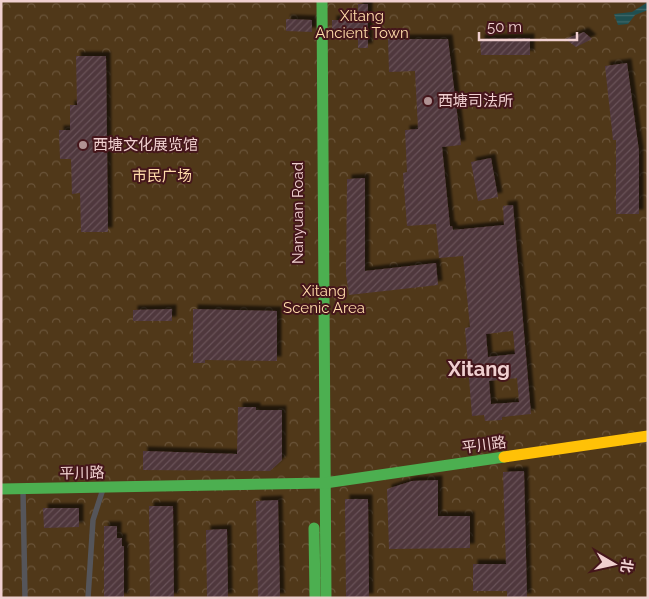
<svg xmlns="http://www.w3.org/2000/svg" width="649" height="599" font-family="Raleway,'Noto Sans SC',sans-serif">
	<defs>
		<pattern id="park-crowns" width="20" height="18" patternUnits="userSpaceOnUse" patternTransform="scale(1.25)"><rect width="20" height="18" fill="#503819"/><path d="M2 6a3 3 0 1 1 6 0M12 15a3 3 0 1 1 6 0" fill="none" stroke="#6a5439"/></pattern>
		<pattern id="water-rules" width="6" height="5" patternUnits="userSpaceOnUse" patternTransform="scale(1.25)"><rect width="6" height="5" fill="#1f4f50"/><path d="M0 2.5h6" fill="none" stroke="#406768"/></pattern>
		<pattern id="building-hatch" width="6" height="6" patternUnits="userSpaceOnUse" patternTransform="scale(1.25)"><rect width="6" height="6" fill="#4f373d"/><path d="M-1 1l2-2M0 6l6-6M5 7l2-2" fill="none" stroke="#695358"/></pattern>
		<filter id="shadow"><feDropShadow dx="4.5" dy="-4.5" stdDeviation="1" flood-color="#0009"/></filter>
	</defs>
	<rect width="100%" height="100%" fill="#3a2023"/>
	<rect fill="url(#park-crowns)" x="1" y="1" width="647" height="597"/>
	<path fill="url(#water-rules)" d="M648,2V10L635,15L628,24L618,25L614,14L632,12Z"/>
	<g fill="url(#building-hatch)" fill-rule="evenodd" filter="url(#shadow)">
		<path d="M358,4H368V48H358V32H332V20H358Z"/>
		<path d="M286,19L312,20V32L286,31Z"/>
		<path d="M584,32L592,39L576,47L565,39Z"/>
		<path d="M530,38V55H481L480,39Z"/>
		<path d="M388,39H448L461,145L442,147L450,226H452L453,230L504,225L503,206L513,205L531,414L502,417V420L485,421L484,415L472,416L465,328L470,327L463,256L439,258L436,224L407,226L403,173L407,172L405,130L418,129L415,71L389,72ZM513,331L515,354L488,357L486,334ZM517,378L519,402L491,404L489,381Z"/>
		<path d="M76,56H106L108,232H81L80,193L72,194L71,159H60L59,130H70V105H77Z"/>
		<path d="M627,63L639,151V214H616V140H613L605,66Z"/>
		<path d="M491,158L498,197L478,201L471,162Z"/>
		<path d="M365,178V271L436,263L438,285L349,295L346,274L347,179Z"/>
		<path d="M172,309V321H133V310Z"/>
		<path d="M193,309L277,311V361L205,360V363H193Z"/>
		<path d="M238,407H256V410H282V460L270,471L143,470V451L237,454Z"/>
		<path d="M524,471L527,598H507V591H473V564H506L503,472Z"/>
		<path d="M438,480V516H470V548L389,549L387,489L412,481Z"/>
		<path d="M345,499H368L369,598H346Z"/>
		<path d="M278,500L280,598H258L256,501Z"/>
		<path d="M149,506H173L174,598H150Z"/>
		<path d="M43,508H79V527L44,528Z"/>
		<path d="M104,526H117V538H122V546H124V598H104Z"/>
		<path d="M227,529L228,598H207L206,530Z"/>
	</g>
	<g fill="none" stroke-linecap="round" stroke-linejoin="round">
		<g stroke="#55555a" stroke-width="5.5">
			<path d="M23,490L25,598"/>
			<path d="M88,598L93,520L103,489"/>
		</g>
		<g stroke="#4caf50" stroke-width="11">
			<path d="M322,1L326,598"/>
			<path d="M1,489L325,483L504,457"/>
			<path d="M314,528L315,598"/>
		</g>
		<path stroke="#ffc107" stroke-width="11" d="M504,457L648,436"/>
	</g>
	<g fill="#b09293" stroke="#45161b" stroke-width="2">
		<circle cx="428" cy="101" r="5"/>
		<circle cx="83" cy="145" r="5"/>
	</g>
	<g text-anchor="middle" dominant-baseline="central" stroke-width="4" stroke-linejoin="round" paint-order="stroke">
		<g font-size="15" fill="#ffdcaa" stroke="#45161b">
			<text x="362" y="16">Xitang<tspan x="362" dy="17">Ancient Town</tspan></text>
			<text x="162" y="176">市民广场</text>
			<text x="324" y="291">Xitang<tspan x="324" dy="17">Scenic Area</tspan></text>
		</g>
		<g font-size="15" fill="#f0d0d0" stroke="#45161b" text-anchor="start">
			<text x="438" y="101">西塘司法所</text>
			<text x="93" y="145">西塘文化展览馆</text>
		</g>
		<g font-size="15" fill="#f0d0d0" stroke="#45161b">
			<text transform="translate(298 213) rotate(-90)">Nanyuan Road</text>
			<text transform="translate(484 445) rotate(-8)">平川路</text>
			<text transform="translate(82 473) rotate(-1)">平川路</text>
		</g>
		<g font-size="20" font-weight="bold" fill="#f0d0d0" stroke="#45161b">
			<text x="479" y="369">Xitang</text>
		</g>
	</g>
	<rect width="649" height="599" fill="none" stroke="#f0d0d0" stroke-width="5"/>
	<g transform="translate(614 564) rotate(99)" stroke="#45161b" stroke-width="4" paint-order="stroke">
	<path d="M0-4L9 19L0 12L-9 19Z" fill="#f0d0d0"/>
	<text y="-8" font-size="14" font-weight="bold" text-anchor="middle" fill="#f0d0d0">北</text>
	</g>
	<path d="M479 32v8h98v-8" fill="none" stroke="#f0d0d0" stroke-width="2.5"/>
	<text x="487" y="32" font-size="15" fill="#f0d0d0" stroke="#45161b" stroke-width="4" paint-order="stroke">50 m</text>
</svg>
